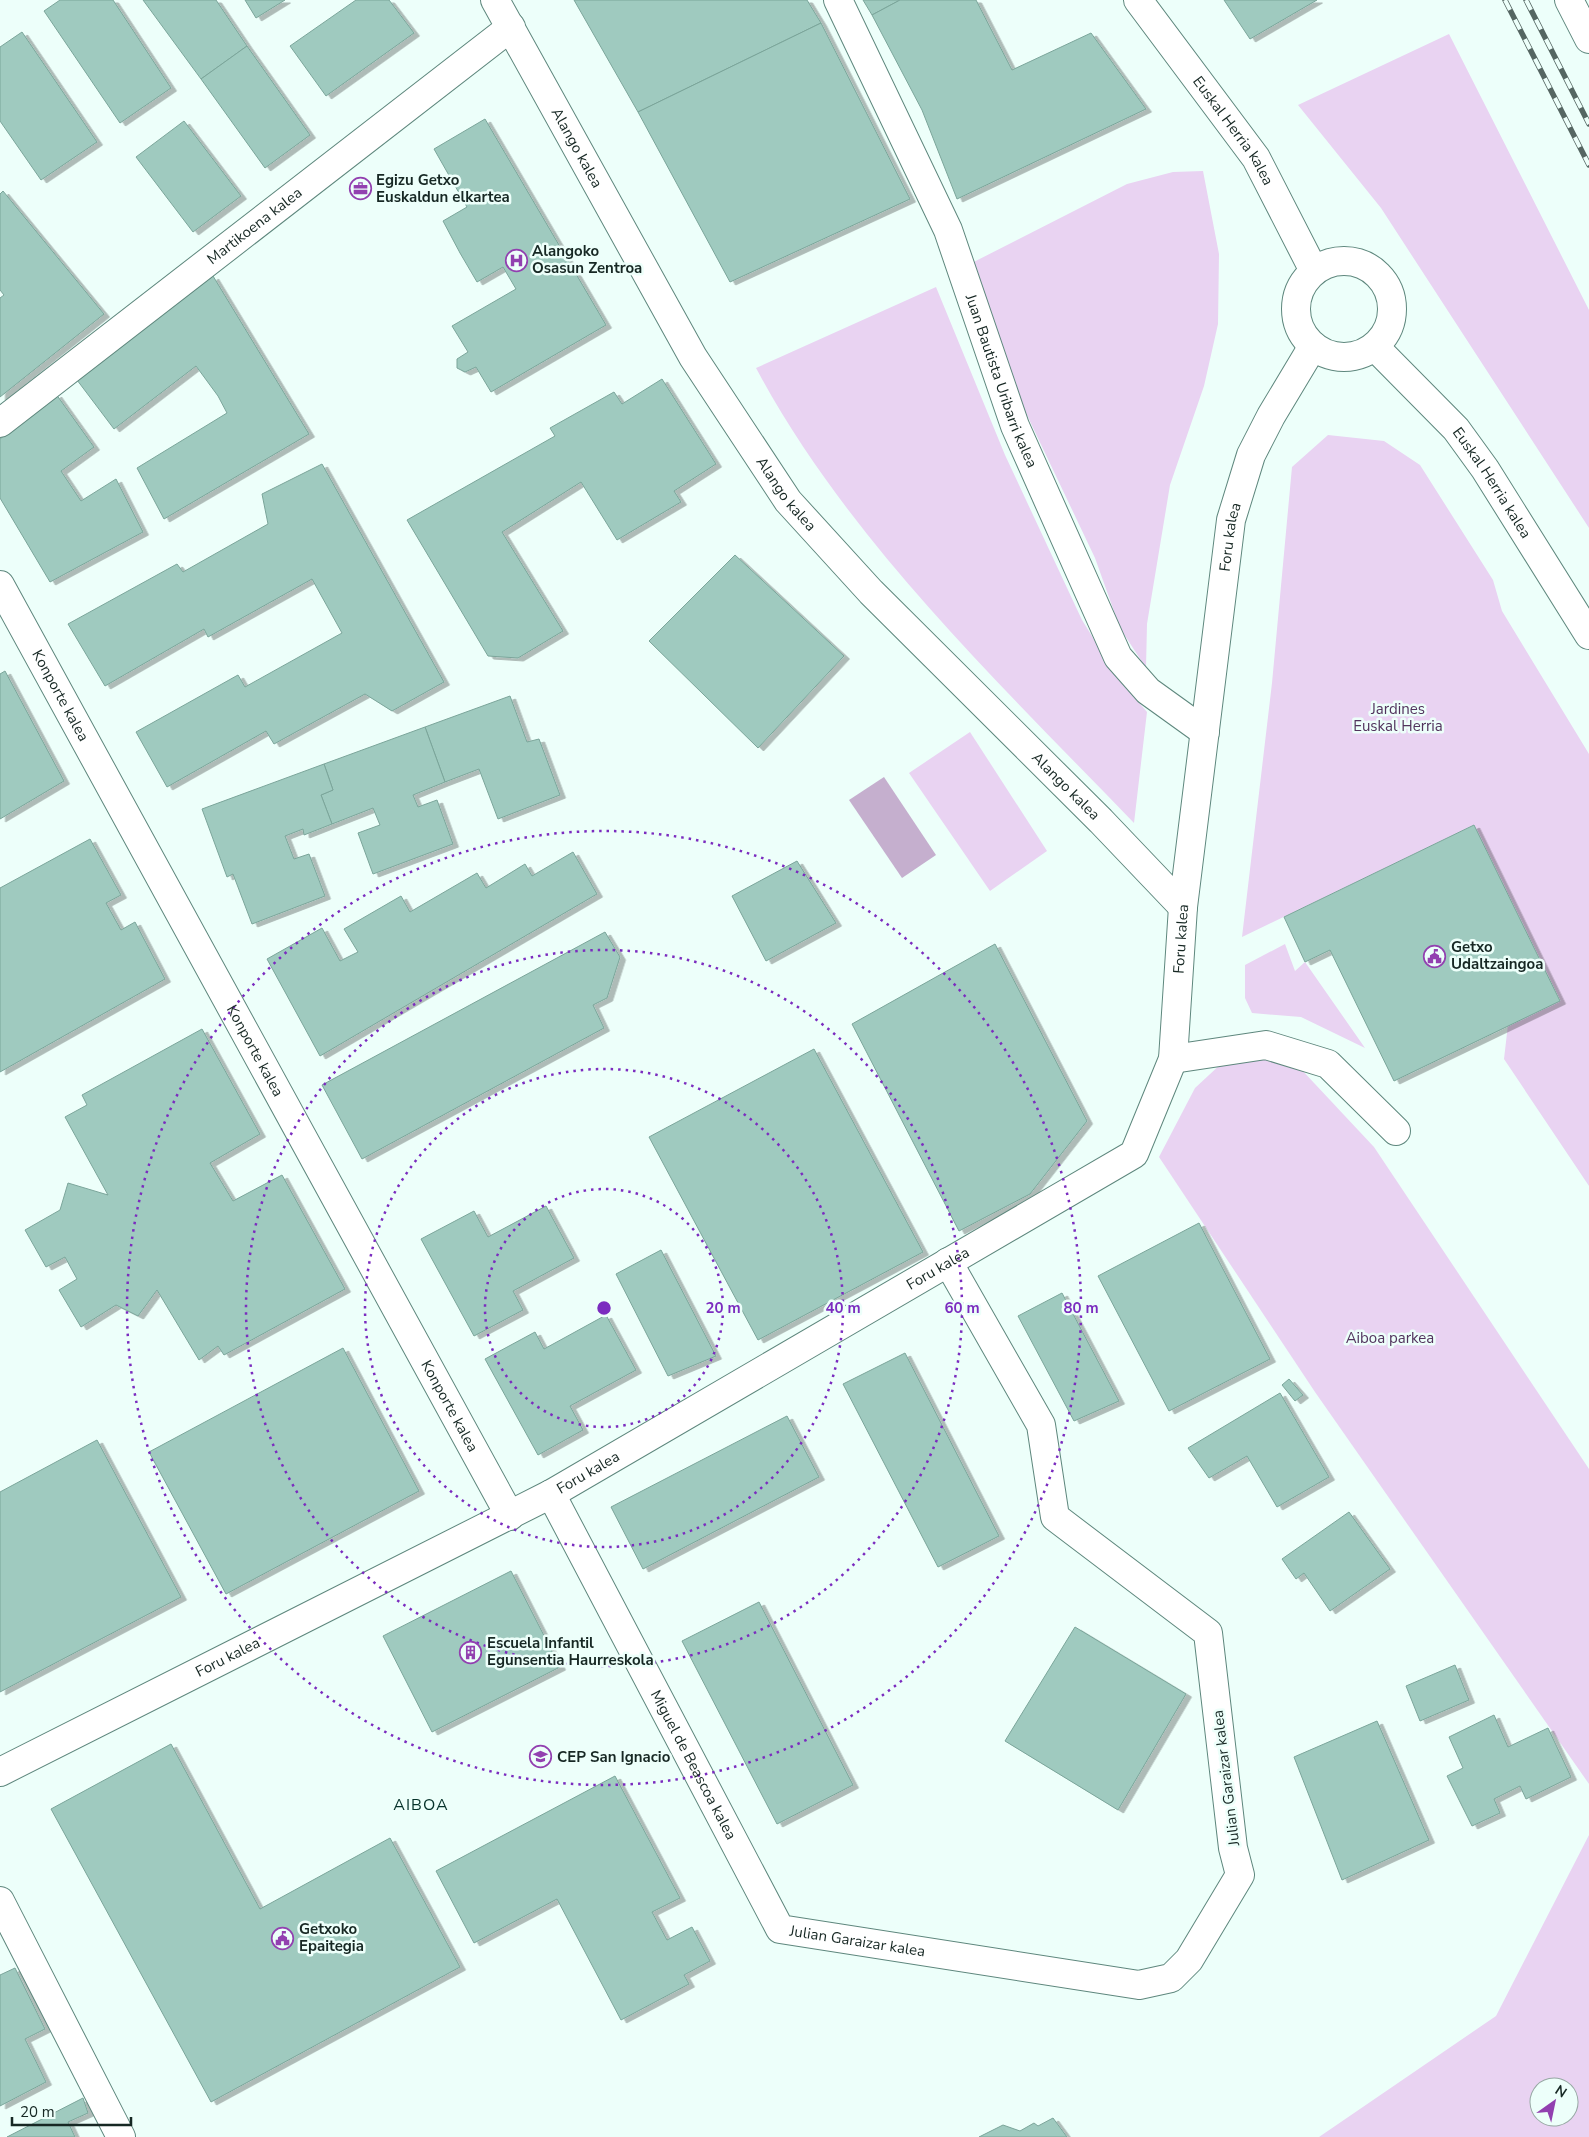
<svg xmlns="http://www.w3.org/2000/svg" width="1589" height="2137" font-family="'Nunito Sans',sans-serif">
	<defs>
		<filter id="shadow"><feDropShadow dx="5.5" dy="3" stdDeviation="0" flood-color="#0004"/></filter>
	</defs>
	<rect width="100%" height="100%" fill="#edfffa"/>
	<g fill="#e9d3f2" fill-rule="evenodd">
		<path d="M1449,34L1589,310V528L1381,208L1298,105Z"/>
		<path d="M1203,171L1219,254L1218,324L1204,386L1170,485L1147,624L1146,668L1120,628L1095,558L958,270L1127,184L1173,172Z"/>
		<path d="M936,287L1005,455L1082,620L1118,678L1147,712L1134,823C1000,684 847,539 756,368Z"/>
		<path d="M1328,435L1384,441L1420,465L1493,580L1502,611L1589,754V1186L1504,1059L1509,1016L1560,1000L1474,825L1242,937L1272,683L1292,467Z"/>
		<path d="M970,732L1047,851L990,891L909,773Z"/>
		<path d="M1285,944L1295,971L1305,962L1365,1048L1301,1017L1252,1013L1245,998V965Z"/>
		<path d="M1236,1050L1300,1068L1374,1147L1589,1469V1784L1315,1392L1159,1157L1195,1088Z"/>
		<path d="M1589,1835V2137H1319L1496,2016ZM1539,2087H1569V2117H1539Z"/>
	</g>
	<path fill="#c5afce" d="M884,777L936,855L902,878L849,800Z"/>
	<g fill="#9fcabf" stroke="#7ba59a" filter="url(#shadow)">
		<path d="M60,0H113L171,88L120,123L44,11Z"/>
		<path d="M143,0H216L247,46L201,79Z"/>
		<path d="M245,0H285L256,18Z"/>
		<path d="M356,0H389L414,33L326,96L290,46Z"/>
		<path d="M574,0H807L821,23L638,112Z"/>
		<path d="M863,0H900L872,15Z"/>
		<path d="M900,0H976L1012,70L1091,33L1146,109L957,199L922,110L872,15Z"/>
		<path d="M1224,0H1317L1250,39Z"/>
		<path d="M821,23L910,199L730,282L638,112Z"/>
		<path d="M22,32L97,142L41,180L0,121V47Z"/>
		<path d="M247,46L310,135L265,168L201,79Z"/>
		<path d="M485,119L606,325L491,392L476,367L465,372L457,368V359L468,352L452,326L516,289L503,267L477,282L460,253L443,221L467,207L434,149Z"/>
		<path d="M184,121L241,196L193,232L136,157Z"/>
		<path d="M3,191L104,314L0,397V298L4,295L0,290V194Z"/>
		<path d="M213,276L309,434L164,519L137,468L227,413L218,396L196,366L114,429L77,380Z"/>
		<path d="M662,379L716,464L674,491L681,502L617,540L581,482L502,532L563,631L518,658L488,656L407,520L555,436L550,428L614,392L622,404Z"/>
		<path d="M56,394L94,447L61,471L81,501L116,479L143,532L50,582L0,498V439Z"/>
		<path d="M322,464L444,682L392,711L365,694L274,744L266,731L167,787L136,732L238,675L245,687L342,633L312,579L208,637L204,629L105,686L68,624L177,564L183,572L268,524L262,494Z"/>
		<path d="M735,555L844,656L758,748L649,641Z"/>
		<path d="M5,671L64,781L0,819V674Z"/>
		<path d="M510,696L527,742L539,739L560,795L498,819L479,769L445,782L425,727Z"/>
		<path d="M425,727L445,782L413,795L418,807L437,800L453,844L373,874L358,833L380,825L373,808L332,824L321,795L333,790L324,764Z"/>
		<path d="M324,764L333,790L321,795L332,824L304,835L303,829L285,836L294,859L309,854L325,896L252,924L233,874L227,877L202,809Z"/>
		<path d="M1474,825L1560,1001L1394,1081L1330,950L1305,962L1284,917Z"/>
		<path d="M90,839L121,895L106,903L121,930L135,922L165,979L0,1072V888Z"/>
		<path d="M573,852L597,894L320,1056L267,959L322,928L340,961L358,952L344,929L401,896L410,912L477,873L486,888L525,864L532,876Z"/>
		<path d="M797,861L836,923L766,961L732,896Z"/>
		<path d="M605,932L620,957L607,998L593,1005L604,1028L362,1159L322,1085Z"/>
		<path d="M995,944L1087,1121L1030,1194L959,1231L852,1024Z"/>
		<path d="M202,1029L260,1134L210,1163L233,1201L282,1175L345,1289L224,1355L218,1346L199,1360L157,1290L138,1316L116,1305L81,1327L59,1290L77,1279L65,1257L46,1267L25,1230L60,1210L68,1183L108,1195L65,1117L87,1105L82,1095Z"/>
		<path d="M814,1049L923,1252L758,1340L649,1137Z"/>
		<path d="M546,1206L574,1258L513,1291L523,1310L474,1336L421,1239L474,1211L488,1237Z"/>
		<path d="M1199,1223L1270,1359L1169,1411L1098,1276Z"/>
		<path d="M661,1250L716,1356L668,1376L616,1274Z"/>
		<path d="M1062,1293L1119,1401L1074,1421L1018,1316Z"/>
		<path d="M606,1315L636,1370L570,1406L583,1430L538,1455L485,1359L535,1332L544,1349Z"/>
		<path d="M343,1348L419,1491L226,1594L149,1452Z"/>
		<path d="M905,1353L999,1536L938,1567L843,1384Z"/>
		<path d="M1289,1379L1303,1395L1295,1401L1282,1385Z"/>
		<path d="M1280,1393L1329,1477L1277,1507L1247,1456L1209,1478L1188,1448Z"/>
		<path d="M787,1416L819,1477L643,1569L611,1507Z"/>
		<path d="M97,1440L181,1597L0,1692V1492Z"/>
		<path d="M1349,1512L1390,1569L1330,1611L1304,1573L1296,1579L1282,1559Z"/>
		<path d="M511,1571L560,1667L432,1732L383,1636Z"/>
		<path d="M759,1602L853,1785L777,1824L682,1641Z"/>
		<path d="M1075,1627L1186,1694L1118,1810L1005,1741Z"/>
		<path d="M1455,1665L1469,1700L1420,1721L1406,1686Z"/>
		<path d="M1494,1715L1508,1747L1548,1728L1571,1777L1526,1799L1520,1786L1494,1799L1500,1813L1472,1826L1447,1776L1463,1768L1449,1737Z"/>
		<path d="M1377,1721L1429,1840L1342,1880L1294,1757Z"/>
		<path d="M171,1744L260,1909L390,1838L460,1967L211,2102L51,1809Z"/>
		<path d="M615,1776L680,1898L652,1912L667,1940L692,1927L710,1961L684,1975L689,1984L621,2020L557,1899L474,1943L436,1871Z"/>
		<path d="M15,1968L45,2029L25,2039L46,2082L0,2106V1975Z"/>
		<path d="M83,2098L88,2113L68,2122L75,2137H7Z"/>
		<path d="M1053,2118L1067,2137H979L1003,2125L1020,2131L1034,2123L1038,2126Z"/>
	</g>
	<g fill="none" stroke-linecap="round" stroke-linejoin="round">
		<defs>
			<g id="minor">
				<path id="s1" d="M495,0L693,357L788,501L871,592L1101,821L1183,907"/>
				<path id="s2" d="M838,0L948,230L1015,426L1118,657L1148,691L1205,732"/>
				<path id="s3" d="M1138,0L1256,158L1314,271"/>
				<path d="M1569,0L1589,39"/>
				<circle cx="1344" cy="309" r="48"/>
				<path id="s4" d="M1375,347L1456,429L1485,469L1589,635"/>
				<path id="s5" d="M0,423L511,27"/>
				<path id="s6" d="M0,585L510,1516"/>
				<path d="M1173,1059L1266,1045L1328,1064L1396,1131"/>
				<path id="s7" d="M551,1494L780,1929L1139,1985L1171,1978L1189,1960L1240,1875L1233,1848L1208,1633L1055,1517L1041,1425L948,1262"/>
				<path id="s8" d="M0,1772L551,1494L1134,1154L1173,1059L1183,907L1231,520L1251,455L1271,416L1313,346"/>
				<path d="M0,1901L121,2137"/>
			</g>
		</defs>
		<use href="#minor" stroke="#5e877d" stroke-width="30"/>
		<use href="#minor" stroke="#fff" stroke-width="28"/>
		<defs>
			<g id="rail">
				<path d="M1505,0L1589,165"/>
				<path d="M1526,0L1589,124"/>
			</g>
		</defs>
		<use href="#rail" stroke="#556662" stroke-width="5.5"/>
		<use href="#rail" stroke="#edfffa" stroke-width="4" stroke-dasharray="11" stroke-linecap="butt"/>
	</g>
	<g fill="none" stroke="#7b2cbf" stroke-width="2.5" stroke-dasharray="2.5 5">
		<circle cx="604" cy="1308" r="119"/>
		<circle cx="604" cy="1308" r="239"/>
		<circle cx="604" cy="1308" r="358"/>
		<circle cx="604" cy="1308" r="477"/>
	</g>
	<defs>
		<symbol id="office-ring" viewBox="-11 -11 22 22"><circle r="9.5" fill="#edfffa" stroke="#9240b0" stroke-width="1.5"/><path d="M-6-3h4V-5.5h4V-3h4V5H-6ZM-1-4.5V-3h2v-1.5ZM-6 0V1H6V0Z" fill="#9240b0"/></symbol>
		<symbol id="hospital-ring" viewBox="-11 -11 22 22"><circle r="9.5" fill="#edfffa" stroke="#9240b0" stroke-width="1.5"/><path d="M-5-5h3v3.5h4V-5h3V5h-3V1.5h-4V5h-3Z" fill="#9240b0"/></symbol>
		<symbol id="civic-ring" viewBox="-11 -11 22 22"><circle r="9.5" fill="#edfffa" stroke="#9240b0" stroke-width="1.5"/><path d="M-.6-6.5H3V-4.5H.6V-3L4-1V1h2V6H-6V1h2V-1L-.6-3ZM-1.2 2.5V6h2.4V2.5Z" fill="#9240b0"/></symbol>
		<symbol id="building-ring" viewBox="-11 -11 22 22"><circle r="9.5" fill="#edfffa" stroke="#9240b0" stroke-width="1.5"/><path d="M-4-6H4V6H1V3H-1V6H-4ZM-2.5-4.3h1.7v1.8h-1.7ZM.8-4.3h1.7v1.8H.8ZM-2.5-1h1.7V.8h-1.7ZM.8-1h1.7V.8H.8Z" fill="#9240b0"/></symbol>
		<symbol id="school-ring" viewBox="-11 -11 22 22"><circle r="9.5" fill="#edfffa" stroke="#9240b0" stroke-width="1.5"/><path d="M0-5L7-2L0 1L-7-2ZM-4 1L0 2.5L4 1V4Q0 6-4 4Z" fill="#9240b0"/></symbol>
	</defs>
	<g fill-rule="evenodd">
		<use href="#office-ring" x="348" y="176" width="25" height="25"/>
		<use href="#hospital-ring" x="504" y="248" width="25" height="25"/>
		<use href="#civic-ring" x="1422" y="944" width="25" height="25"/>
		<use href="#building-ring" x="458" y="1640" width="25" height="25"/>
		<use href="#school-ring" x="528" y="1744" width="25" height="25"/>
		<use href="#civic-ring" x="270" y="1926" width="25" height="25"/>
	</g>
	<g text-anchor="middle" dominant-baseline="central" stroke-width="5" stroke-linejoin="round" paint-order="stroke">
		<g font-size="15" fill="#172824" stroke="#edfffa">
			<text stroke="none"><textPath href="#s3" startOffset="162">Euskal Herria kalea</textPath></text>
			<text stroke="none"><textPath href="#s1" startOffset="169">Alango kalea</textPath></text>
			<text stroke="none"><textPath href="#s5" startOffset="322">Martikoena kalea</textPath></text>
			<text stroke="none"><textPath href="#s2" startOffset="415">Juan Bautista Uribarri kalea</textPath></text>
			<text stroke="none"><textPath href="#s4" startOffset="180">Euskal Herria kalea</textPath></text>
			<text stroke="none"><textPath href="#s1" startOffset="574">Alango kalea</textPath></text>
			<text stroke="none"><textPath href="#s8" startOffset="1920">Foru kalea</textPath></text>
			<text stroke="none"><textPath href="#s6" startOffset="126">Konporte kalea</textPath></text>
			<text stroke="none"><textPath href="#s1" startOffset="979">Alango kalea</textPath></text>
			<text stroke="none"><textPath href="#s8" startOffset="1515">Foru kalea</textPath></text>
			<text stroke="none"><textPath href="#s6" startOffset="531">Konporte kalea</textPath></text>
			<text stroke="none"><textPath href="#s8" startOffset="1065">Foru kalea</textPath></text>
			<text stroke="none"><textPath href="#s6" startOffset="936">Konporte kalea</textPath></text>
			<text stroke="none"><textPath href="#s8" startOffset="660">Foru kalea</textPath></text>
			<text stroke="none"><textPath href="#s8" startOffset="255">Foru kalea</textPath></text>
			<text stroke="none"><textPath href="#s7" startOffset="306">Miguel de Beascoa kalea</textPath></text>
			<text transform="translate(1226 1778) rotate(-97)">Julian Garaizar kalea</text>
			<text stroke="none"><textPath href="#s7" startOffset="570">Julian Garaizar kalea</textPath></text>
		</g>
		<g font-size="15" font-weight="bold" fill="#172824" stroke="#edfffa" text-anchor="start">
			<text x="376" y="180">Egizu Getxo<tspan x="376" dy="17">Euskaldun elkartea</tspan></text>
			<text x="532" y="251">Alangoko<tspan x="532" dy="17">Osasun Zentroa</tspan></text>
			<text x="1451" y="947">Getxo<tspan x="1451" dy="17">Udaltzaingoa</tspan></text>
			<text x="487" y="1643">Escuela Infantil<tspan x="487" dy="17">Egunsentia Haurreskola</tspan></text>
			<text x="557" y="1757">CEP San Ignacio</text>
			<text x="299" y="1929">Getxoko<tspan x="299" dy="17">Epaitegia</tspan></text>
		</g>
		<g font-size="15" fill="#51335d" stroke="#edfffa">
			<text x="1398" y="709">Jardines<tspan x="1398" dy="17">Euskal Herria</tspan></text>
			<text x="1390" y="1338">Aiboa parkea</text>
		</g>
		<g font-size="16" letter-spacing="1" fill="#053129" stroke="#edfffa">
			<text x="421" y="1805">AIBOA</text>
		</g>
	</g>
	<circle cx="604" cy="1308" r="8" fill="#7b2cbf" stroke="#edfffa" stroke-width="2.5"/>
	<g font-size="15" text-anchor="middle" font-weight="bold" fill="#7b2cbf" stroke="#edfffa" stroke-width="5" stroke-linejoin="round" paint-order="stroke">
		<text x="723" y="1313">20 m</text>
		<text x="843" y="1313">40 m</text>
		<text x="962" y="1313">60 m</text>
		<text x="1081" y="1313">80 m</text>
	</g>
	<g transform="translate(1554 2102) rotate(33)"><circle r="24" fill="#edfffa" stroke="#97a9a4"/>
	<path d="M0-4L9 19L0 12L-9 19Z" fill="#9240b0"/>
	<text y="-8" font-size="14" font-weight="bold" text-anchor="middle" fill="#172824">N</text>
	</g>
	<path d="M12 2117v8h119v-8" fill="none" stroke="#172824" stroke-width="2.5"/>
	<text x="20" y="2117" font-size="15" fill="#172824" stroke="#edfffa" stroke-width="4" paint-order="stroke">20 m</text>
</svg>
